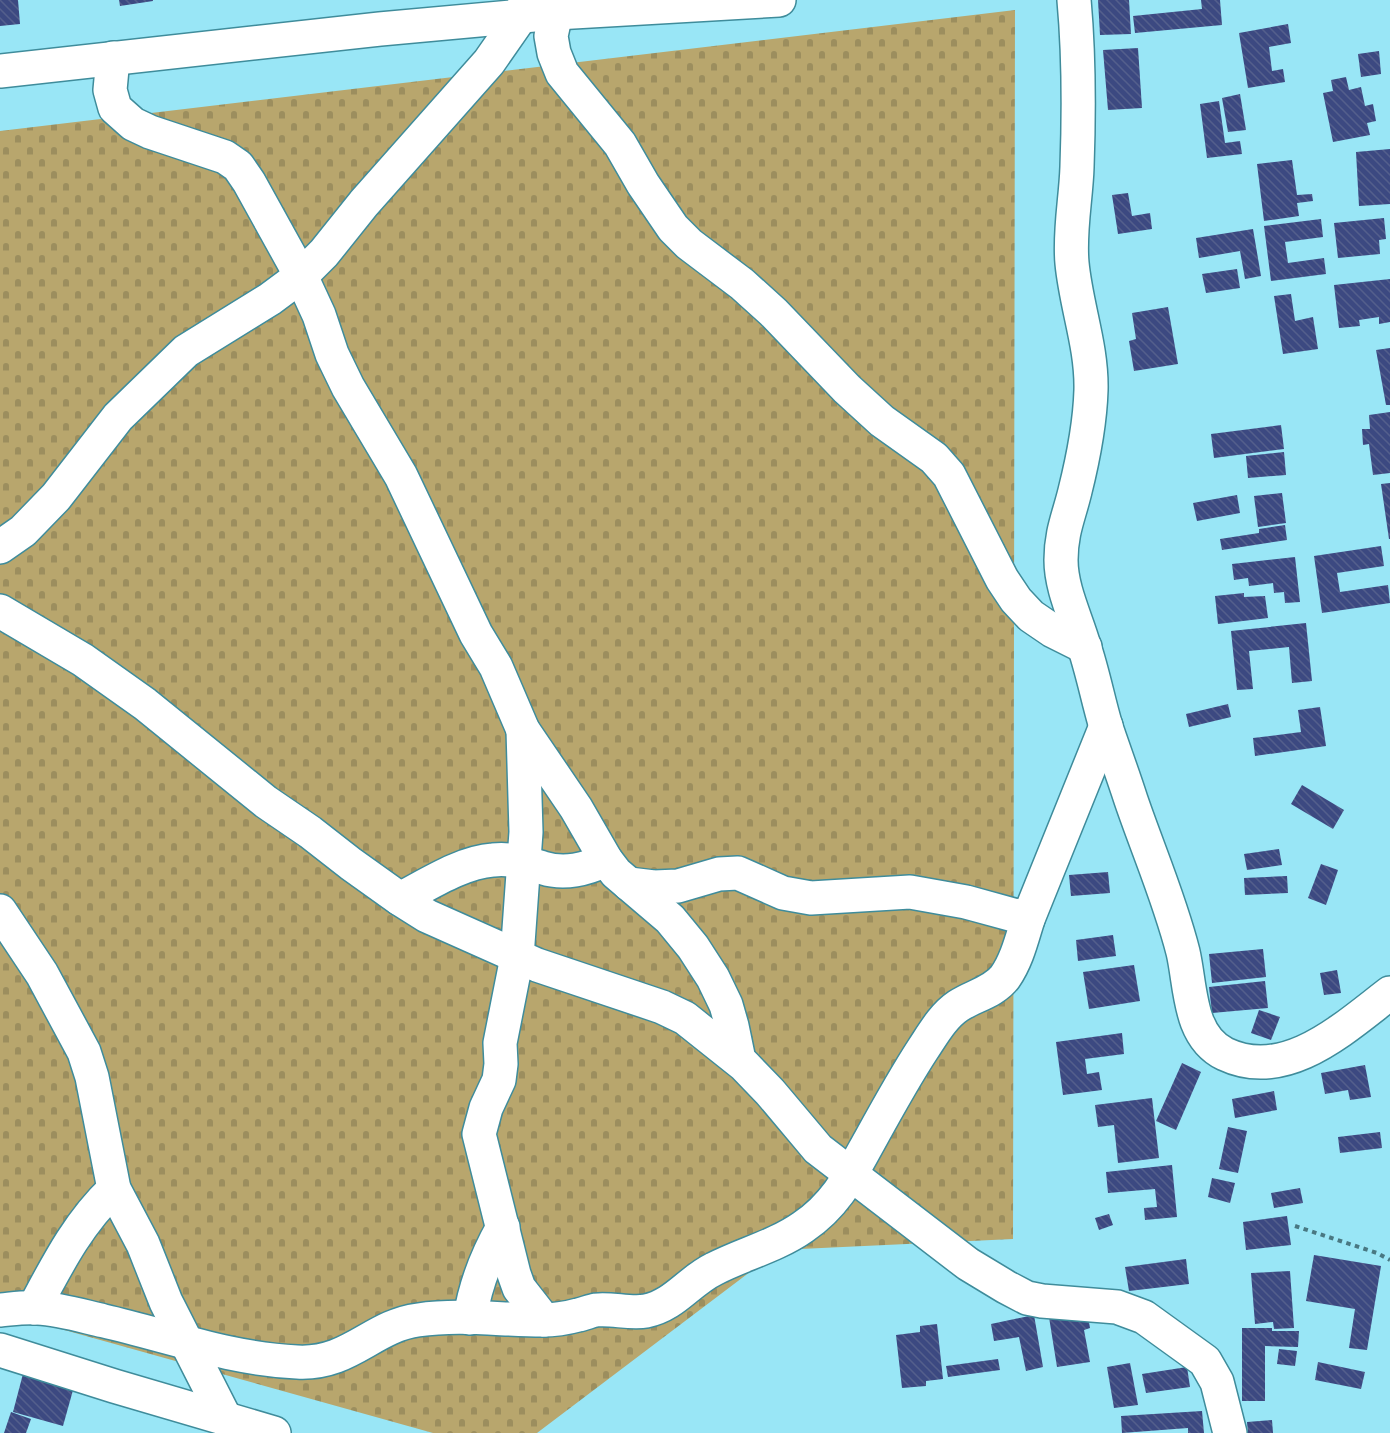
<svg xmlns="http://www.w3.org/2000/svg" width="1390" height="1433" font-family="'Noto Serif',serif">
	<defs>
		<pattern id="cemetery-stones" width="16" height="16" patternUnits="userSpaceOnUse" patternTransform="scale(1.5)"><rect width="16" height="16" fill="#b8a66d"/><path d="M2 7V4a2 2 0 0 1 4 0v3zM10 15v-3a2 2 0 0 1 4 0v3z" fill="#9c8e5e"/></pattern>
		<pattern id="building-back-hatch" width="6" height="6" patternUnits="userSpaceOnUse" patternTransform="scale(1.5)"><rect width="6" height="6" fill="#3c4981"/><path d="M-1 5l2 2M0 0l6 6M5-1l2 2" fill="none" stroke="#545f8c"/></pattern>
	</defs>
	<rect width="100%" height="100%" fill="#99e6f6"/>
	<path fill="url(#cemetery-stones)" d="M1015,10L1013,1239L779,1250L537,1433H433L0,1312V131Z"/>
	<g fill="url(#building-back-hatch)">
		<path d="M0,0H18L20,24L0,26Z"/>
		<path d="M119,0H153V1L120,6Z"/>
		<path d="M1098,0H1129L1131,34L1100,35Z"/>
		<path d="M1201,0H1220L1222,25L1135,33L1133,16L1202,9Z"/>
		<path d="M1288,24L1291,43L1269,47L1272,71L1283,69L1285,82L1248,88L1239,33Z"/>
		<path d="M1138,48L1142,108L1108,110L1103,50Z"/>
		<path d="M1379,51L1381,74L1361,77L1358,54Z"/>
		<path d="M1346,77L1349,90L1361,87L1365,106L1373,104L1376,121L1367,123L1370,135L1333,142L1323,93L1333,91L1331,80Z"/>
		<path d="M1240,94L1246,130L1228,132L1222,98Z"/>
		<path d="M1219,101L1225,143L1240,141L1242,154L1207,158L1200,104Z"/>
		<path d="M1390,149V204L1359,206L1356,152Z"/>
		<path d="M1292,160L1297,195L1312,194L1313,201L1297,203L1299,216L1264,221L1257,164Z"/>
		<path d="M1128,193L1132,216L1150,213L1152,229L1118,234L1112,195Z"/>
		<path d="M1384,218L1386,239L1379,240L1380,254L1338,258L1334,223Z"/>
		<path d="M1321,219L1323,237L1285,242L1288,263L1324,258L1326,274L1271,281L1264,226Z"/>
		<path d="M1253,229L1261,276L1245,279L1240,251L1199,258L1196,238Z"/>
		<path d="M1237,269L1240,288L1206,293L1202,274Z"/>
		<path d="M1390,279V322L1379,324V317L1359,320L1360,326L1339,328L1334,285Z"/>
		<path d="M1291,294L1295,321L1313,317L1318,349L1283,354L1274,296Z"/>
		<path d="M1168,307L1178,364L1134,371L1129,341L1136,339L1132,313Z"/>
		<path d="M1390,348V405H1386L1376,350Z"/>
		<path d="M1390,412V473L1373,475L1369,444L1363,445L1362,429H1370L1369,415Z"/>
		<path d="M1281,425L1284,449L1214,458L1211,434Z"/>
		<path d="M1284,452L1286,475L1248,478L1246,456Z"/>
		<path d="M1390,483V539H1389L1381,484Z"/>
		<path d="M1282,493L1286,523L1258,527L1254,496Z"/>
		<path d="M1237,495L1240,513L1197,521L1193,503Z"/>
		<path d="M1285,525L1287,540L1222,550L1220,539L1259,533V529Z"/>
		<path d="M1381,546L1384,566L1337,573L1340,592L1388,585L1390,603L1322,613L1314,556Z"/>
		<path d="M1295,557L1300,602L1285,603L1284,592L1274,593L1273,583L1249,586L1248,578L1234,580L1232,564Z"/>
		<path d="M1244,593V597L1265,596L1268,618L1218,624L1215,596Z"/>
		<path d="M1306,623L1312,681L1292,683L1289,647L1249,651L1253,689L1237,690L1231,631Z"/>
		<path d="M1228,704L1231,717L1189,727L1186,714Z"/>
		<path d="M1320,707L1326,746L1255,756L1253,738L1301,732L1298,710Z"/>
		<path d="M1302,785L1344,810L1333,829L1291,804Z"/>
		<path d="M1279,849L1282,865L1247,870L1244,854Z"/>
		<path d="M1321,864L1338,870L1326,905L1308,898Z"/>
		<path d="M1108,872L1110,893L1071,896L1069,875Z"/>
		<path d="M1287,876L1288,893L1245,895L1244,878Z"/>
		<path d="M1113,935L1116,956L1078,961L1076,940Z"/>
		<path d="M1263,949L1266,977L1212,983L1209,954Z"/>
		<path d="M1134,965L1140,1001L1089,1009L1083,972Z"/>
		<path d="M1337,970L1341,993L1324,995L1320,973Z"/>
		<path d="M1265,981L1268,1008L1212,1013L1209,987Z"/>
		<path d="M1259,1010L1280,1017L1271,1040L1251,1033Z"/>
		<path d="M1122,1033L1124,1054L1085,1059L1087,1074L1099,1072L1102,1090L1063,1095L1056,1042Z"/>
		<path d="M1182,1063L1201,1072L1176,1130L1156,1121Z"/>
		<path d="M1365,1065L1371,1097L1350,1100L1348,1090L1325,1094L1321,1073Z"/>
		<path d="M1274,1091L1277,1110L1235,1118L1232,1099Z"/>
		<path d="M1152,1098L1159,1158L1118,1163L1114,1125L1098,1127L1095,1105Z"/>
		<path d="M1228,1127L1247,1131L1238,1173L1219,1169Z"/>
		<path d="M1380,1132L1382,1148L1340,1153L1338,1137Z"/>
		<path d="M1172,1165L1177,1217L1145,1220L1144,1208L1157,1207L1155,1189L1108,1193L1106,1172Z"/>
		<path d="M1212,1178L1235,1183L1230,1203L1208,1197Z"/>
		<path d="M1300,1188L1303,1203L1274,1208L1271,1193Z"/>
		<path d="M1109,1214L1113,1225L1099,1230L1095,1218Z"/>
		<path d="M1287,1216L1291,1245L1246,1250L1243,1222Z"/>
		<path d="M1314,1255L1381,1266L1367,1350L1349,1348L1355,1309L1306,1301Z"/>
		<path d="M1186,1259L1189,1284L1129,1291L1125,1267Z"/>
		<path d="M1290,1271L1294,1328L1274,1329L1273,1322L1255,1324L1251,1273Z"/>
		<path d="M1086,1305L1090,1328L1084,1330L1090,1362L1057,1367L1048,1311Z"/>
		<path d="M1034,1315L1043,1367L1026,1371L1019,1337L994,1341L991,1324Z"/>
		<path d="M937,1324L943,1379L926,1381V1386L902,1388L896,1335L920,1332V1326Z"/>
		<path d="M1242,1328H1272V1331H1299L1298,1347L1265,1346V1401H1242Z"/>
		<path d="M1279,1349L1297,1351L1295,1366L1277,1364Z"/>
		<path d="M998,1359L1000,1370L948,1377L946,1366Z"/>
		<path d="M1318,1362L1365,1372L1361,1389L1315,1380Z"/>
		<path d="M1130,1363L1138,1405L1114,1408L1107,1367Z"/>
		<path d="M1187,1367L1190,1387L1146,1393L1142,1374Z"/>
		<path d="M24,1370L75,1383L63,1426L13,1412Z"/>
		<path d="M1202,1411L1204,1433H1188V1428L1122,1433L1121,1416Z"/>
		<path d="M11,1412L31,1419L26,1433H4Z"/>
		<path d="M1272,1420L1273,1433H1248L1247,1422Z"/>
	</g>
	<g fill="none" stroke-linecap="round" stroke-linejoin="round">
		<defs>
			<g id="minor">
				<path d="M1074,0C1079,55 1079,112 1077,167C1076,199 1069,231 1072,263C1076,306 1092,346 1091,390C1090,423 1083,459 1075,491C1069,516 1061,532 1061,560C1061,589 1076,618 1084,646C1093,673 1098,700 1106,727C1114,751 1123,775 1131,800C1148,850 1170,900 1183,952C1191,986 1188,1036 1225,1054C1286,1083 1344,1028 1390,993"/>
				<path d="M556,13L551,36L554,53L562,73L620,144L643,184L673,228L689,244L742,284L773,312L847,389L882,421L934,458L949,475L1002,579L1016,600L1031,616L1053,631L1085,647"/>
				<path d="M113,58L110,90L115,108L133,124L150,132L225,157L238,166L249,182L301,276L319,315L332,354L348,387L401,476L476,634L496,667L523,730L576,808L606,860L616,873L670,919L693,947L713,978L726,1005L732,1026L739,1060"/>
				<path d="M0,71L380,29L556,13L779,0"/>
				<path d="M0,547L23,531L56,497L118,417L186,351L270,299L301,276L324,253L364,203L489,62L521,16L525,2"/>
				<path d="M0,611L83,660L145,704L266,802L310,832L351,864L400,899L427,916L537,965L662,1007L685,1018L744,1065L770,1092L818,1149L968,1264L1006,1287L1027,1298L1042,1301L1117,1307L1144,1317L1205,1361L1217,1382L1230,1433"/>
				<path d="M523,730L526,832L517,957L500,1043L501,1064L499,1080L486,1108L479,1134L514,1274L519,1288L544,1320"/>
				<path d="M629,884L654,887L678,886L719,874L738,873L783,893L811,898L910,892L966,902L1028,919"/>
				<path d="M400,899C427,885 462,862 493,860C512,858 526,863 543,868C565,875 586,869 606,860"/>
				<path d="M0,911L42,974L84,1052L92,1077L114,1189L143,1244L166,1302L226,1420"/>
				<path d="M34,1308C57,1265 78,1223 114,1189"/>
				<path d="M0,1310C12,1309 25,1307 37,1308C60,1309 82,1316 104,1321C169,1336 230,1359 297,1362C350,1365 372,1326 418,1320C459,1314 501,1320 542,1320C554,1320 567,1318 578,1315C584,1314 590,1311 596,1310C612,1308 630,1314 646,1311C675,1305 689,1281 714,1269C743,1254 776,1246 803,1227C837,1204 851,1174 870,1140C887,1109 904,1078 923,1049C933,1034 943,1016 958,1006C973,996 994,992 1005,977C1017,960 1022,938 1028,919L1106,726"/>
				<path d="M470,1318C475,1285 486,1257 503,1227"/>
				<path d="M0,1350L114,1386L274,1433"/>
			</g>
		</defs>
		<use href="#minor" stroke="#3f8c9b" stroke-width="36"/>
		<path stroke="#497882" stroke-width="4" stroke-dasharray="4.5 4.5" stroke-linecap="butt" d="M1295,1226L1377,1253L1390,1260"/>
		<use href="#minor" stroke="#fff" stroke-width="33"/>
	</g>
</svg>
